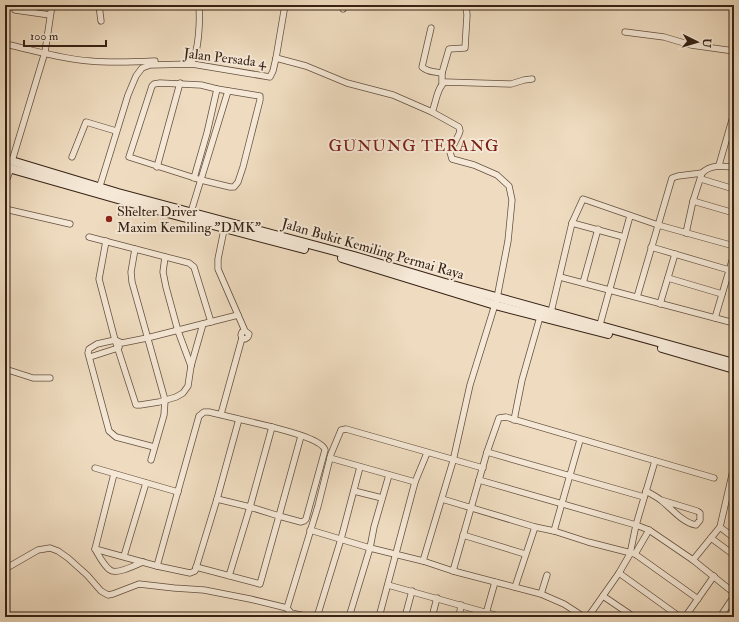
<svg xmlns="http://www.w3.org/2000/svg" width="739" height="622" font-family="'IM FELL Double Pica',serif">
	<rect width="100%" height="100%" fill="#efdcc0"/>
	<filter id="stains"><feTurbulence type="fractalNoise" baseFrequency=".005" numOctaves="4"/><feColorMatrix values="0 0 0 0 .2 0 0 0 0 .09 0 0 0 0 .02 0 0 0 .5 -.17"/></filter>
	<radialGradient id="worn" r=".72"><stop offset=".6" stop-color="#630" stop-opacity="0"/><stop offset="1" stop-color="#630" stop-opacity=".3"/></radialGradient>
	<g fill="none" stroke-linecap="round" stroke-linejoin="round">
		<defs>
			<g id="street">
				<path d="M99,5L101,21"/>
				<path d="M342,5L343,9"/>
				<path d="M15,10L50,15"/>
				<path d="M431,28L422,67C427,72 435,72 442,73"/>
				<path d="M625,32L664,37L691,45L734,51"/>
				<path d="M5,44C33,50 61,59 90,61C111,63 133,62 155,61"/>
				<path d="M276,58L306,66L347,83L393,95L432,112C436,103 437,87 445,82L511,84L524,80L532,79"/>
				<path d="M187,61H192C199,52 200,19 199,7"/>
				<path d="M160,83L201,85L217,89L260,96V100L243,167L238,182L234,187H230L201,180L129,157L152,86L154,84Z"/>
				<path d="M442,83V73L449,49L465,48L467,15L466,5"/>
				<path d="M72,157L86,122L116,131"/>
				<path d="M12,161L45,52L52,5"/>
				<path d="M719,165L734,113"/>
				<path d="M157,167L180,83"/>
				<path d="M702,173C711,164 722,166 734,167"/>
				<path d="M194,178L207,133L217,89"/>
				<path d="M701,179L734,189"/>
				<path d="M5,184L11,168"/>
				<path d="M99,189L128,95L136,76L142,68L150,65L192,64L270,77L273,71L276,58L285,5"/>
				<path d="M693,201L734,213"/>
				<path d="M5,209L70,224"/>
				<path d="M191,212L228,91"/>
				<path d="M572,223L624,237"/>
				<path d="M225,225L218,259V269L245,331L249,334L248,337L245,339L242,338L241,335L242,332L245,331"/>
				<path d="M89,237L189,263L194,267L211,322"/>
				<path d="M106,241L99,279L115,340L136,405H140L159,402L176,397L183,393L188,386L191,366L203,324"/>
				<path d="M651,247L729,270"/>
				<path d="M135,249L131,272L132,282L165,400L164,415L151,460"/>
				<path d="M165,257L163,272L166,287L178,331L191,366"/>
				<path d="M560,277L734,323"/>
				<path d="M668,278L722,294"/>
				<path d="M583,283L598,229"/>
				<path d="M637,297L672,178L678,176L702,173L693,201L686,233"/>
				<path d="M660,304L675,254"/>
				<path d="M551,312L572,223L583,199L658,225L734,246"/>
				<path d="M715,318L734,254"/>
				<path d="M599,328L630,216"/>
				<path d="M90,357L118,348L119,347"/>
				<path d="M5,369L33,378H50"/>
				<path d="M221,414L242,338"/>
				<path d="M239,419L217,499L195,571L190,573L157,566L199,416L204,412H209L272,427C283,430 322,439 325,450L306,519L304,521L301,522L279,516L301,436"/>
				<path d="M514,420L522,380L540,317"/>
				<path d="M154,447L116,437L109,431L88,353L89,349L97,344L115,340L122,343L147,338L238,315"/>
				<path d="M487,452L644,497"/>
				<path d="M330,458L415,482"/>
				<path d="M95,468L178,492"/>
				<path d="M114,474L95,549C99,556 104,566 110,570C116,575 136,565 143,562"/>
				<path d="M479,480L636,525L649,530L693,560L720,527L734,466"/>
				<path d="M354,491L382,498"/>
				<path d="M646,491C651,494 657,497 662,501C672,509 683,523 696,525L700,520V513L697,511L661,500"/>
				<path d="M217,499L250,507L272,427"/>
				<path d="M442,499L535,527L554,531L580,440"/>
				<path d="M720,527L734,538"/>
				<path d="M310,530L370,548L423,561L453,571L541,594L564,604L584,617"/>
				<path d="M554,531L588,542L635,554L698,599"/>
				<path d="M463,535L525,554"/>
				<path d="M711,538L734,555"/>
				<path d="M95,549L157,566"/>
				<path d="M635,554L649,530"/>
				<path d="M124,556L146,483"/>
				<path d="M693,560L734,593"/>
				<path d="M423,561L453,461L470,385L497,298L508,241L512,200L509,186L497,175L474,165L452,159L450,152L459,134L460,131L459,127L432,112"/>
				<path d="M196,567L260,584L279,516L250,507L229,576"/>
				<path d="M5,569L38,550L50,548L58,551L68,558L87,575L101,591L108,595L113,594L139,584L174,588L204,590L250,599L287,608"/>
				<path d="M453,571L487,452L499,418L506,417L714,478"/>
				<path d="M619,573L680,617"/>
				<path d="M388,585L502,617"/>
				<path d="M515,587L535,527"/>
				<path d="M541,594L547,575"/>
				<path d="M603,596L634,617"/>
				<path d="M310,617L291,613L287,608L318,506L331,454L341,430L346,429L483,468"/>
				<path d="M317,617L341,539L360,467"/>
				<path d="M349,617L370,548L374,527L389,475"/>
				<path d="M379,617L415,482L427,453"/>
				<path d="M405,617L412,591"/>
				<path d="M432,617L437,598"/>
				<path d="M459,617L461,605"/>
				<path d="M485,617L495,582"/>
				<path d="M588,617L619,573L630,554L636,525L655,461"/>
				<path d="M685,617L714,576"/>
				<path d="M720,617L734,596"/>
			</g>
			<g id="secondary">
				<path d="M5,159L118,193L354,256L445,283L734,363"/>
				<path d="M5,167L160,211L304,249"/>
				<path d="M342,258L495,305L608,334"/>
				<path d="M662,348L734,369"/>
			</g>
		</defs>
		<use href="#street" stroke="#645040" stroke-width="7"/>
		<use href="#secondary" stroke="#362215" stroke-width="10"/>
		<use href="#street" stroke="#f5e8d6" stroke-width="5.5"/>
		<use href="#secondary" stroke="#f5e8d6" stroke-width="8"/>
	</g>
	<circle fill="#8f2418" stroke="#f5e8d6" stroke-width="1.5" cx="109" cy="219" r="4"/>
	<g text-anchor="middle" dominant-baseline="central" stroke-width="4" stroke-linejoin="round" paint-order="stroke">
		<g font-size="14" fill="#362215" stroke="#f5e8d6">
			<text transform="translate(225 58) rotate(7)">Jalan Persada 4</text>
			<text transform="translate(373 249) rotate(16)">Jalan Bukit Kemiling Permai Raya</text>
		</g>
		<g font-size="14" fill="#362215" stroke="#f5e8d6" text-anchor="start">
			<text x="117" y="211">Shelter Driver<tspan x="117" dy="16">Maxim Kemiling "DMK"</tspan></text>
		</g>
		<g font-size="16" letter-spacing="1" fill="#7a1f14" stroke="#f5e8d6">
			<text x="414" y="146">GUNUNG TERANG</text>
		</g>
	</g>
	<rect width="739" height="622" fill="none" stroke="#efdcc0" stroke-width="20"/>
	<rect x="6" y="6" width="727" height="610" fill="none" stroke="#362215" stroke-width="2"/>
	<rect x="10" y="10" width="719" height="602" fill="none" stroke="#362215"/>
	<g transform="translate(697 42) rotate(95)" stroke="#f5e8d6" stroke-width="3" paint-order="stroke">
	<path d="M0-3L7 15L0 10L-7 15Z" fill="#362215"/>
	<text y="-6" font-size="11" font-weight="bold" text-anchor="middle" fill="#362215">U</text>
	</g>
	<path d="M24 40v6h82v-6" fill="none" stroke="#362215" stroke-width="2"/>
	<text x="30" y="40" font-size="12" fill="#362215" stroke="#f5e8d6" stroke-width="3" paint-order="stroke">100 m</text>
	<rect width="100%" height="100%" filter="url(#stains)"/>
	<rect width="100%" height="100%" fill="url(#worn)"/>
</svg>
